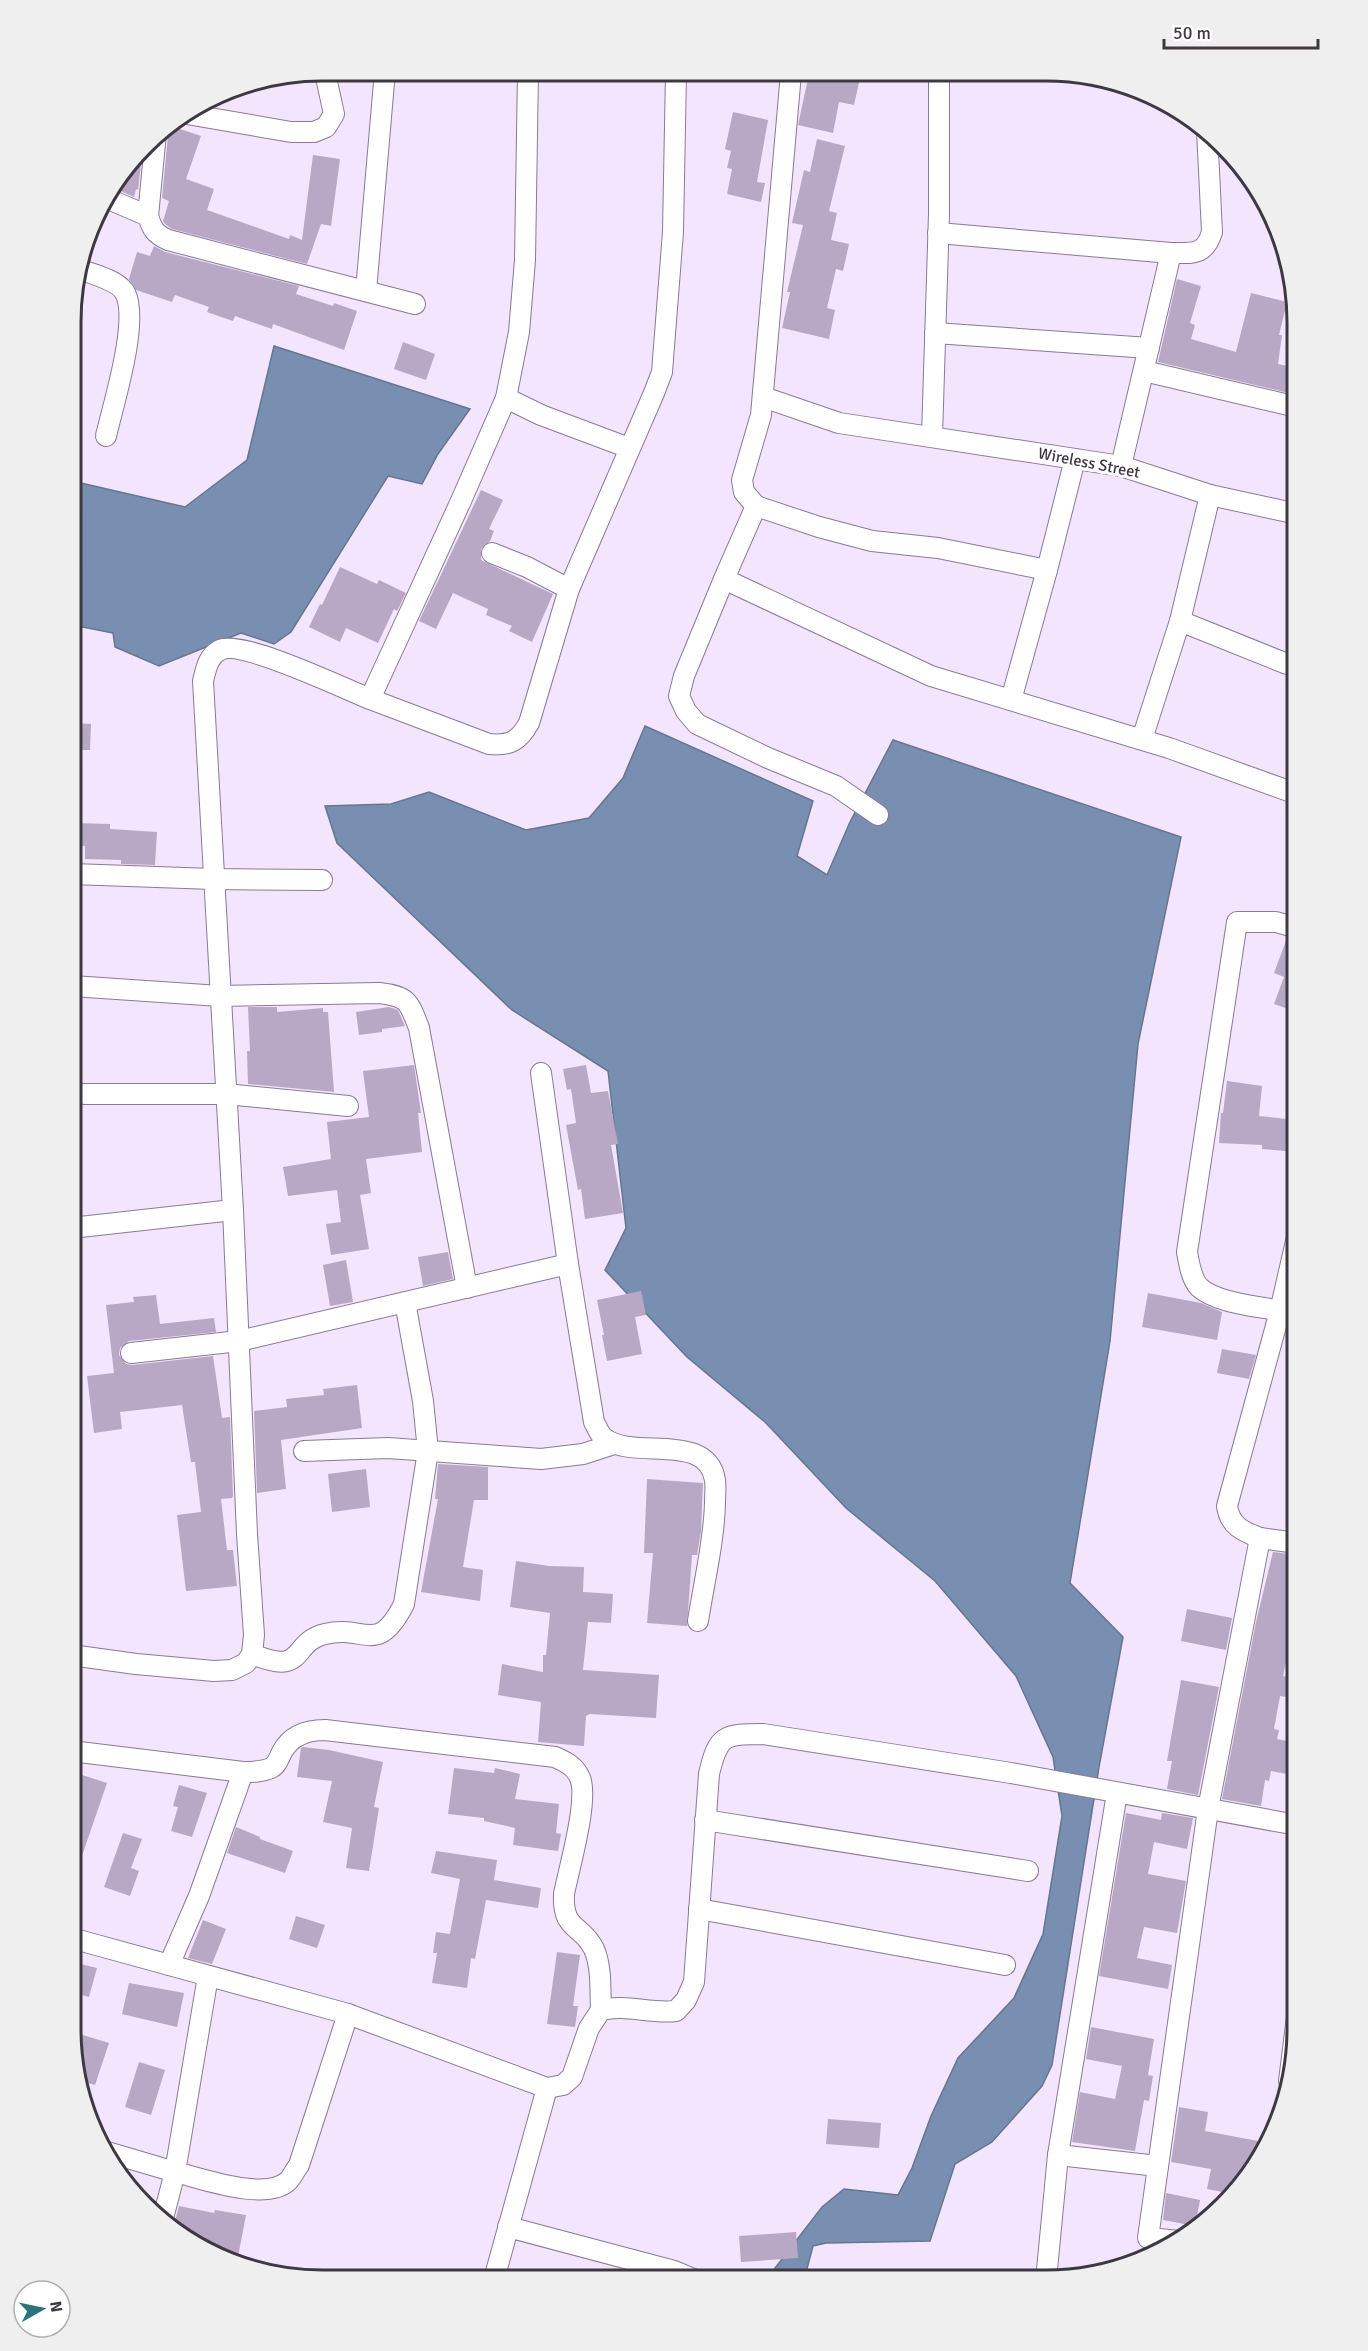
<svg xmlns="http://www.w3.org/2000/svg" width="1368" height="2351" font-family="Signika,sans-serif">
	<rect width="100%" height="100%" fill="#f2e5fd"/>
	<g fill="#788fb1" stroke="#677590" stroke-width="1.5">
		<path d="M274,346L470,409L438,454L422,484L388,476L291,632L274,644L241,633L159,666L115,647L113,633L72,625V481L185,507L247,460Z"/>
		<path d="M645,726L813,801L797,856L827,875L850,822L893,740L1181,837L1138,1044L1110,1341L1070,1583L1123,1637L1099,1767L1052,2065L1042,2086L992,2142L955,2164L930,2241L826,2243L813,2246L804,2280H771L772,2272L822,2207L844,2189L898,2195L912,2168L931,2116L958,2058L1014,1998L1043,1934L1062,1816L1053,1757L1016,1676L935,1581L846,1508L765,1422L687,1357L605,1270L626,1228L608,1071L512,1010L337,843L325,806L391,804L429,792L526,830L589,818L623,778Z"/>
	</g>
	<g fill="#b8a8c5">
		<path d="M809,74H842L860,78L854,105L839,102L833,133L798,125Z"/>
		<path d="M733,112L768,120L757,182L765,183L761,202L727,194L732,169L727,168L731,151L725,149Z"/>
		<path d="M171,126L201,136L186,179L214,189L207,210L289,239L290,235L302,240L313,155L340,159L331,226L321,224L307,264L172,229L165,224L163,221L169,201L162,198L168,135Z"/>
		<path d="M817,139L845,146L829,211L837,213L831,240L849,244L843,271L836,269L827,308L835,310L829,339L782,328L790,292H787L803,225L792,223L804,170L810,172Z"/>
		<path d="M134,162L141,164L138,190L136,189L134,197L114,188Z"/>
		<path d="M154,246L165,252L299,286L296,294L333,306L334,303L357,311L344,350L273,324L272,329L235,316L233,321L207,312L209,307L175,295L172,302L136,290L129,279L137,252L150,256Z"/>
		<path d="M1177,279L1201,286L1190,323L1195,325L1191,339L1236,352L1251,293L1287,302L1279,335H1282L1278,364L1297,368V395L1158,362Z"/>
		<path d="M403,342L435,354L426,380L394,369Z"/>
		<path d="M481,490L503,500L489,529L494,531L490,541L481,549V560L553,594L532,642L509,631L512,626L486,615L488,609L453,593L436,629L419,621Z"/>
		<path d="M340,567L377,584L379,580L406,593L397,611L394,609L378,643L346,628L340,642L309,627L320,604L322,605Z"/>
		<path d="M72,723L91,724L90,750H72Z"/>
		<path d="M72,823L110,824V829L157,832L155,865L121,864V860L85,859V846L72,847Z"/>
		<path d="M1287,938L1297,940V1012L1274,1004L1284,977L1274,973Z"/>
		<path d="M248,1007H277V1012L323,1008V1012H328L334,1092L248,1084L247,1051H250Z"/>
		<path d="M389,1007L398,1010L405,1026L382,1029V1032L359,1035L356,1012Z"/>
		<path d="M414,1065L421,1113H418L422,1152L366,1159L371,1193L360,1195L369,1249L331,1255L326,1224L341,1222L337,1190L288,1196L283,1167L331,1159L327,1122L369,1117L363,1071Z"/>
		<path d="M586,1065L591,1093L608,1091L618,1144L611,1145L623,1213L585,1219L581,1189L578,1190L566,1125L576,1123L571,1089L567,1090L563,1069Z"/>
		<path d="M1227,1081L1262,1086L1259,1116L1297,1120V1152L1262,1149V1145L1219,1143L1221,1113H1223Z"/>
		<path d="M448,1252L453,1279L423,1286L418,1257Z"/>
		<path d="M346,1260L353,1302L330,1306L323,1265Z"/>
		<path d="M641,1291L646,1315L635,1317L642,1354L607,1361L602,1335H604L597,1300Z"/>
		<path d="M1148,1293L1201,1303L1222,1312L1217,1340L1142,1327Z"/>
		<path d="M156,1295L160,1324L214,1318L216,1332L129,1341L120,1348L119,1355L126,1364L132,1365L213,1356L222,1418L230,1417L233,1496L232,1498L221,1499L227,1550H233L237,1586L186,1591L177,1515L201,1512L195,1462H191L182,1405L120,1412L122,1429L94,1433L87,1376L114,1373L106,1305L134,1302L133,1297Z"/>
		<path d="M1222,1349L1256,1355L1249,1379L1217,1373Z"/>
		<path d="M357,1385L362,1428L281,1440L286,1489L257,1493L254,1411L287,1407L286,1399L324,1395L323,1389Z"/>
		<path d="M438,1464L488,1467V1500H474L463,1567L483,1570L480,1601L421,1592L438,1499H435Z"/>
		<path d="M366,1469L370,1507L332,1512L328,1474Z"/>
		<path d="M647,1479L703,1483L701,1531L697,1555H692L687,1626L647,1623L653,1553H644Z"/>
		<path d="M1273,1552L1297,1555V1612L1283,1676L1297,1679V1699L1280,1696L1274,1729L1279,1730L1277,1739L1297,1743V1776L1271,1771L1269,1781L1265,1780L1261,1806L1222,1799L1256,1622Z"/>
		<path d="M516,1561L549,1566L584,1567L583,1592L613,1594L611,1623L588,1622L583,1670L659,1675L656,1718L590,1714L586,1716L584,1746L538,1742L541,1702L498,1695L502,1664L543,1672V1655H546L550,1613L510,1607Z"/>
		<path d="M1187,1609L1232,1618L1226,1650L1181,1641Z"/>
		<path d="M1181,1680L1219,1687L1198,1795L1167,1789L1172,1761H1167Z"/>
		<path d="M303,1747L329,1750L383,1762L374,1807L379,1808L369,1871L346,1868L352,1828L323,1822L332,1781L297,1777L301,1748Z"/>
		<path d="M454,1768L494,1773L495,1768L520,1774L515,1799L559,1804L556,1833L561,1834L558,1851L513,1845L515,1828L484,1821V1818L448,1814Z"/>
		<path d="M76,1773L107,1783L73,1882H71V1790Z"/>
		<path d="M179,1785L207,1793L192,1837L171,1831L178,1807L173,1806Z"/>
		<path d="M1126,1813L1161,1820L1162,1813L1193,1818L1187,1849L1154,1842L1148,1874L1186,1881L1177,1933L1144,1927L1137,1958L1172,1965L1168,1989L1099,1976Z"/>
		<path d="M236,1827L260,1837V1839L293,1851L285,1873L227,1853Z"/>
		<path d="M123,1833L142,1839L131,1868L139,1871L130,1896L104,1887Z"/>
		<path d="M436,1851L497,1860L494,1880L541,1888L538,1908L486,1900L475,1959L471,1958L467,1988L432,1983L437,1953H433L436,1932L450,1934L460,1879L431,1873Z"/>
		<path d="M296,1916L325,1925L317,1948L289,1939Z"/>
		<path d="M203,1920L226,1929L212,1964L188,1958Z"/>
		<path d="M557,1952L580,1955L573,2006H578L575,2027L547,2024Z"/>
		<path d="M77,1963L97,1968L89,1997L71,1992Z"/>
		<path d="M129,1983L184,1993L177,2027L122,2014Z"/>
		<path d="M1091,2027L1154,2039L1148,2075L1153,2076L1149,2101L1144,2100L1135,2151L1072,2142L1080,2092L1115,2099L1122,2066L1086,2059Z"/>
		<path d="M83,2035L109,2043L95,2085L79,2080L76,2059Z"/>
		<path d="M139,2062L165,2070L151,2115L125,2107Z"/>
		<path d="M1179,2107L1208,2112L1205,2131L1258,2141L1254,2164H1249L1246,2180L1233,2194L1207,2189L1211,2169L1171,2162Z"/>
		<path d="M828,2119L881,2123L879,2148L826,2144Z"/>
		<path d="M1166,2193L1200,2200L1195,2226L1163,2220Z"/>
		<path d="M179,2206L214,2213L215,2210L246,2215L237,2262L211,2255L173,2229Z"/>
		<path d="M796,2232L798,2258L741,2262L739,2236Z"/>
	</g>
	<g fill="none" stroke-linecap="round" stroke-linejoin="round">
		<defs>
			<g id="street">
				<path d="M791,73L761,415L742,480L744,492L756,506L724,579L931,676L1169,748L1297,794"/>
				<path d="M187,114L291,132H314L326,127L334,114L327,82V71"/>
				<path d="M106,198L148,216C152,229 155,234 168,240L415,304"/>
				<path d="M148,216L156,133"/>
				<path d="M938,233L1171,253"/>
				<path d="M79,269C92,274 115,279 124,291C141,317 113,405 106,436"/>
				<path d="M366,291L385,71"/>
				<path d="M935,333L1149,348"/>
				<path d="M1297,338V336"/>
				<path d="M1144,371L1297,407"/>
				<path d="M763,397L839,423L1121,466L1210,495L1180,621L1287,664"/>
				<path d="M506,398L541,415L629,448"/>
				<path d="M932,436L939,214V74"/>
				<path d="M1121,466L1171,253C1192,253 1205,256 1212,232L1207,130"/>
				<path d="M1210,495L1297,514"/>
				<path d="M756,506L819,527L872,541L938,548L1047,570"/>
				<path d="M492,553L527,567L569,589"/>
				<path d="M724,579L684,676L679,696L686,711L697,724L768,758L836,786L878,815"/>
				<path d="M370,699L489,744C510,746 519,741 529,723L569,589L654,393L662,372L673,232L676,73"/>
				<path d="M1011,700L1047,570L1075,459"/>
				<path d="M1142,739L1180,621"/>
				<path d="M72,874L213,879L322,880"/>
				<path d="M72,986L220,996L379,993C408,996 409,1002 419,1028L467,1288"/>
				<path d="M84,1094H226L348,1106"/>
				<path d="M71,1228L233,1210"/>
				<path d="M1297,1237L1280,1311C1257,1306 1216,1303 1199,1287C1191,1278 1189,1263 1187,1252L1237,922H1276L1297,928"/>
				<path d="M568,1264L594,1422C597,1427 599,1434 604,1438C634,1461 707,1431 715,1480C716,1487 715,1495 715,1503C714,1542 704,1582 698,1621"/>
				<path d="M131,1353L239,1341L568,1264L541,1073"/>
				<path d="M304,1451L388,1448L541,1459L583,1454L614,1444"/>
				<path d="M1260,1538C1242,1531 1230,1526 1227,1506L1280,1311"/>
				<path d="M252,1654C307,1677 290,1642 325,1634C365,1624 377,1657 404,1604L428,1451L423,1401L405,1302"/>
				<path d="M71,1655L136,1664L214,1671L232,1670L246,1663L252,1654L254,1635L247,1534L233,1210L203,681C206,669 208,656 220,650C241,639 345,689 370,699L460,503L506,398L519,332L525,260L528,72"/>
				<path d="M71,1751L243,1772C253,1772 262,1772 271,1768C277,1765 279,1758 282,1752C291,1735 307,1730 325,1730L555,1757C566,1762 575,1766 580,1778C589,1800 569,1868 564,1894C562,1931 582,1924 594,1949C602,1967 600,1991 601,2010"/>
				<path d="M1117,1793L1058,2155L1158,2166"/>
				<path d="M705,1820L1028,1871"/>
				<path d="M699,1909L1005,1965"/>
				<path d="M71,1938L348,2014L547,2088L563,2085L572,2077L589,2028L601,2010C626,2004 650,2014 676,2011L686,2000L694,1982L709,1774C718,1735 724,1734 763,1734L1011,1773L1297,1825"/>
				<path d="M169,1965L199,1896L243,1772"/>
				<path d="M208,1976L175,2172C201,2178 266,2202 288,2181C292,2177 295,2170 299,2165L348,2014"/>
				<path d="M1289,2081L1297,2017"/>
				<path d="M104,2151L175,2172L162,2222"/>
				<path d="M508,2227L674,2271L693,2279"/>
				<path d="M1180,2241L1148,2238L1208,1809L1260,1538L1297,1543"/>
				<path d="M494,2279L547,2088"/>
				<path d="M1046,2280L1058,2155"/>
			</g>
		</defs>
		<use href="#street" stroke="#8a7a96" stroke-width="22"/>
		<use href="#street" stroke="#fff" stroke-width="20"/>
	</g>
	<g text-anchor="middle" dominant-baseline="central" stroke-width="6" stroke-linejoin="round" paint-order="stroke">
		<g font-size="16" fill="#3e3843" stroke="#fff">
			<text transform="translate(1089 463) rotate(11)">Wireless Street</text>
		</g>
	</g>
	<path d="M0 0H1368V2351H0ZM322 81H1046A241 241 0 0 1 1287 322V2029A241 241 0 0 1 1046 2270H322A241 241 0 0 1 81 2029V322A241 241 0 0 1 322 81Z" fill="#f0eff0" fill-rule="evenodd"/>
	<path fill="none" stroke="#3e3843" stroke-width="3" d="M322 81H1046A241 241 0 0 1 1287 322V2029A241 241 0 0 1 1046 2270H322A241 241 0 0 1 81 2029V322A241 241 0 0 1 322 81Z"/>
	<g transform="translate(42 2309) rotate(81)"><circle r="28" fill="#ffffff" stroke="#b2afb4" stroke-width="1.5"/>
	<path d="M0-4.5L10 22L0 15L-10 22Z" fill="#2a747a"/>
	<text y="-9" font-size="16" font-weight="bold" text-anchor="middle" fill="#3e3843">N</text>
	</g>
	<path d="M1164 39v9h154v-9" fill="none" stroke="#3e3843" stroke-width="3"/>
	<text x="1173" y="39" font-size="18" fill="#3e3843" stroke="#ffffff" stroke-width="4.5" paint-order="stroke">50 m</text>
</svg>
